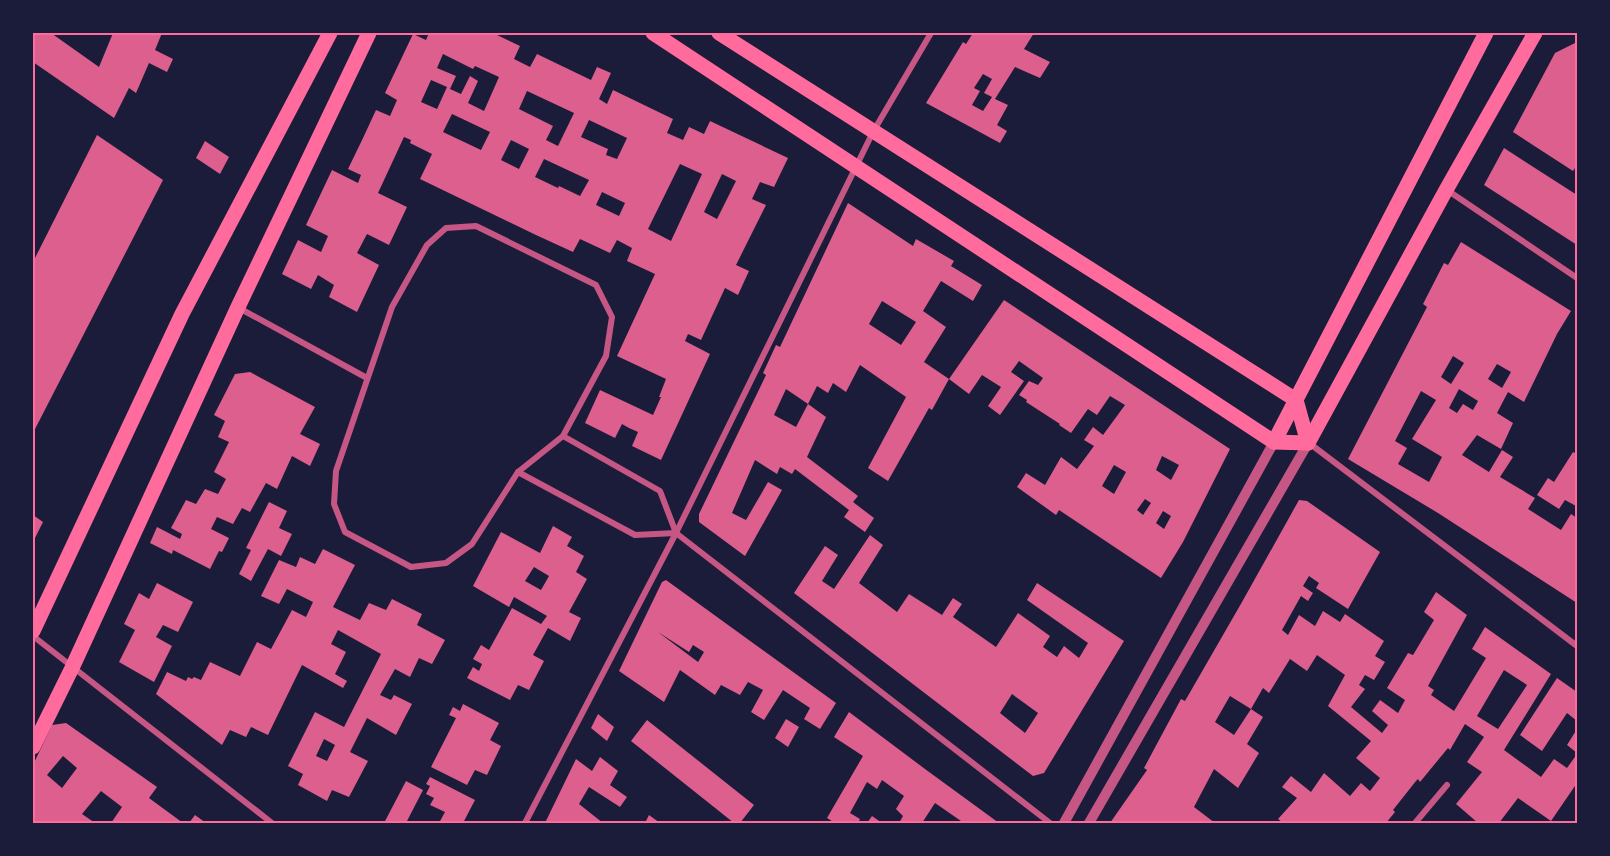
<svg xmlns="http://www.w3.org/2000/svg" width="1610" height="856" font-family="Signika,sans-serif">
	<rect width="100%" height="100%" fill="#1b1b3a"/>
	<g fill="#dd5f8e" fill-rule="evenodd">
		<path d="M33,33H51L99,67L113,33H162L155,50L173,59L167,72L149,63L136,93L129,88L114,118L33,62Z"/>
		<path d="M429,33H493L520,46L514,59L530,67L537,54L591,80L597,67L611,73L599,99L607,104L613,90L673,119L667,133L683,140L689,127L704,134L710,121L788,158L774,187L760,182L752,199L766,205L736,265L749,271L738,295L725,288L701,340L688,334L685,341L710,354L661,460L632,446L638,432L629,428L622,424L615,438L585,423L600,390L653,415L661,397H659L666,379L617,356L655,274L627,261L632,248L617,240L610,253L580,239L573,252L536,235L420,179L432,154L410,143L411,140L404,137L378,193L407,207L389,245L367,234L357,253L379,265L357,312L329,297L334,285L318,275L311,289L282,274L298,240L321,252L328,236L306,225L332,170L358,183L361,175L348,169L363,138L376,110L390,116L397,100L385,93L413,34L426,40ZM443,54L473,69L475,66L499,77L484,111L468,103L478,81L470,76L461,94L450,89L456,76L437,68ZM431,80L447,87L437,109L421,102ZM527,91L574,113L558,146L546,140L553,126L519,109ZM452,114L490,132L481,150L443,132ZM589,120L627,138L617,159L606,155L608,149L581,137ZM511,140L529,149L519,169L501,160ZM544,159L589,180L580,196L559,186L558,188L535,177ZM680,164L702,174L671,241L648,229ZM722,174L736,181L717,219L704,212ZM602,192L625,203L619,216L596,205Z"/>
		<path d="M973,33H1034L1024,49L1050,62L1040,78L1015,67L995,99L1008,105L997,125L1007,131L1000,143L926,103L963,42L966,44ZM983,74L992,79L984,93L992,97L983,111L972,105L980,91L974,88Z"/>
		<path d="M1577,42V165L1573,171L1513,132L1555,53Z"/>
		<path d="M97,135L163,180L33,433V262Z"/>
		<path d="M205,141L229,157L220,174L196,158Z"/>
		<path d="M1504,148L1577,195V245L1484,185Z"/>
		<path d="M848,203L913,246L916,239L954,261L951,266L982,285L973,301L941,281L923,311L946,327L924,362L949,379L932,410L929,408L888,481L868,468L906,397L860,365L846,392L833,383L828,393L817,386L808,404L826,417L807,457L858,496L853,502L874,518L865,532L844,517L849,510L795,469L792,474L780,467L777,474L755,460L732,513L746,520L768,482L782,490L745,556L699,522V514L766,375L763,373L776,345L780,347ZM882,301L916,322L901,345L869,324ZM786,389L808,404L796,427L774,415Z"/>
		<path d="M1461,242L1571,311L1557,334L1524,402L1508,392L1497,413L1513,423L1501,449L1477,435L1462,455L1489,472L1502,450L1513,457L1500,477L1535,498L1528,509L1561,530L1571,514L1577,518V603L1438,513L1348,459L1427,307L1423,304L1444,263L1448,265ZM1453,356L1464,363L1451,384L1441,377ZM1497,364L1511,372L1502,388L1488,379ZM1459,389L1478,401L1473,410L1463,404L1457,413L1449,408ZM1421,391L1436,400L1412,439L1442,457L1429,482L1398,464L1407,448L1395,441Z"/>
		<path d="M1004,300L1230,449L1183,542L1161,578L1059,510L1056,515L1017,487L1026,473L1045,485L1061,457L1077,469L1094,446L1084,440L1093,427L1103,435L1125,405L1110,396L1097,415L1088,409L1071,433L1059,425L1060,424L1026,402L1027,400L1019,395L1029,381L1038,385L1043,378L1019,361L1011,372L1024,381L1000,415L988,406L1001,387L982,375L969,394L949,379ZM1162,456L1179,465L1171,480L1156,470ZM1114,465L1126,472L1114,494L1102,486ZM1145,499L1151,503L1143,515L1137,510ZM1163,511L1171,516L1164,529L1156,523Z"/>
		<path d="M250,372L315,407L300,434L320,444L310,466L292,456L277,489L266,483L250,512L242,508L233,524L217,517L211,529L229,538L222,552L219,551L210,569L173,550L172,554L150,543L157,527L180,539L182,534L171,528L186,500L196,504L205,489L218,494L226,479L214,472L229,442L218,437L225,421L214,415L235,374Z"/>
		<path d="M1573,452L1577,454V505L1576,506L1565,500L1559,509L1537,495L1548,478L1554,482Z"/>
		<path d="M1299,500L1307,501L1380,552L1348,609L1316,588L1319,583L1309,576L1303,586L1313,593L1308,601L1301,596L1282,630L1288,635L1299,615L1315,626L1323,611L1340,622L1345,614L1384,641L1375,656L1385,662L1374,680L1365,675L1359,685L1365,689L1351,707L1382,733L1388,725L1372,711L1380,700L1398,713L1405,700L1387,688L1408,653L1413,655L1434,620L1424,612L1436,592L1467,615L1428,686L1434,690L1431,695L1454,711L1486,658L1472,649L1485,627L1551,674L1504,750L1541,777L1554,759L1567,768L1577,754V783L1551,821L1518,798L1499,823H1478L1456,804L1482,772L1467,762L1484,737L1465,724L1450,750L1448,748L1420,782L1418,779L1416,781L1393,810L1395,812L1386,823H1283L1278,819L1297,798L1282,787L1291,776L1311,792L1324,773L1350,796L1361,783L1370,791L1380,778L1356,758L1371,741L1328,706L1345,675L1317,655L1307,671L1290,659L1269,693L1263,688L1251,709L1230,696L1215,722L1234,735L1251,709L1263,717L1247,744L1259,753L1238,788L1214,769L1194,807L1215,823H1110L1147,770L1144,768L1181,699L1185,701L1242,602ZM1504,670L1527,685L1498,729L1477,716Z"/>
		<path d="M269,502L287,511L279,528L292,534L281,556L268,549L251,581L239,574L251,550L246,548Z"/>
		<path d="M33,515L43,522L33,542Z"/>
		<path d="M553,526L572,537L567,546L584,556L576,572L587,579L569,612L581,618L570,641L548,628L533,655L544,661L529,690L518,685L510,700L467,678L473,667L479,671L482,664L473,659L481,645L489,650L512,608L541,624L547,616L514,597L509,607L473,586L501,532L540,553ZM534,567L549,576L541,590L525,581Z"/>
		<path d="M870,535L883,545L859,583L897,612L909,594L942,615L953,598L962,604L953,617L996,647L1018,613L1050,636L1043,647L1057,657L1064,646L1079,658L1088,643L1027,600L1037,583L1124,641L1044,773L1033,776L794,593L825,546L838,555L822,581L834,589ZM1012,694L1038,713L1025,733L1000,713Z"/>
		<path d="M323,549L355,565L333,607L360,620L369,603L386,610L392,599L422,614L417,625L445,640L432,664L419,658L410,677L395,669L380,695L391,700L394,695L412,704L403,721L396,735L367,718L350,752L368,761L349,797L332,790L327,801L298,785L303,774L288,766L315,712L344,727L381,654L338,630L331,644L346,652L335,674L347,681L343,688L302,665L268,735L251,727L246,737L230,730L222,745L156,694L167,672L186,681L188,677L192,679L194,677L201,680L210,662L240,676L257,642L271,649L292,610L306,617L313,602L287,589L279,604L261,596L279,560L296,567L300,557L315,564ZM324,739L335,745L327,761L316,756Z"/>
		<path d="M666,580L836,703L820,729L804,719L810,708L783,690L764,720L751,712L763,690L748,682L740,695L721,685L715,695L680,670L664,702L619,671L662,582ZM658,632L689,652L693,645L704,652L698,662Z"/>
		<path d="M157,583L193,602L178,632L163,625L156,637L172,646L154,682L119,662L135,630L124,624L139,593L149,599Z"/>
		<path d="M1557,678L1577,692V721L1567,713L1542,751L1520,735Z"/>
		<path d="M463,704L499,723L490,740L501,746L487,775L475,770L467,785L431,767L456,718L449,715L453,707L460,711Z"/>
		<path d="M849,712L925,769L999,823H959L961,821L935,803L922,823H899L903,816L896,809L904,796L882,780L877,789L867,782L850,813L860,819L858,823H835L827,818L863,756L834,737Z"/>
		<path d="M598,714L614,727L607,741L591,728Z"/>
		<path d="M786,719L799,727L788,747L775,738Z"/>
		<path d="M647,720L754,805L740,823H734L631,741Z"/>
		<path d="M66,723L157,787L149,798L183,823H111L122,807L101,791L82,814L95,823H33V765L52,725ZM63,756L77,768L62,788L47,775Z"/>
		<path d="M1577,729V753L1567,745Z"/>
		<path d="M600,757L618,771L610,785L627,797L620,807L589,787L579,804L603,823H545L576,759L592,771Z"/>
		<path d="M430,777L475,800L463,823H439L445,812L430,805L434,798L426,794L430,786L426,784Z"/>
		<path d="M406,781L423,790L406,823H384Z"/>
		<path d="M195,815L206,823H189Z"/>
		<path d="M649,815L660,823H645Z"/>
		<path d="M872,816L882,823H867Z"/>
	</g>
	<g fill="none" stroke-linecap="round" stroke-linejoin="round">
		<g stroke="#c65784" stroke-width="6">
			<path d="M1447,190L1577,278"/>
			<path d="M476,226L596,285L612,317L606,356L563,436L518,472L472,544L446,563L411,567L345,532L334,504L336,471L392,307L427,245L446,228Z"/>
			<path d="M239,308L367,378"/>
			<path d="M563,436L660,491L676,533L1050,823"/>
			<path d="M1309,443L1577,646"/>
			<path d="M518,472L635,535L676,533"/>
			<path d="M33,636L272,823"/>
			<path d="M525,823L676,533L873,132L931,33"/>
			<path d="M1415,823L1447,785"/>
		</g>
		<g stroke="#c65784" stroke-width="10">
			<path d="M1064,823L1274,442"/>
			<path d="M1089,823L1308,443"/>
		</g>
		<g stroke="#ff6b9d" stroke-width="15">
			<path d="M653,33L1274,442L1308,443"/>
			<path d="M719,33L1296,400L1308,443"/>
			<path d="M1274,442L1486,33"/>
			<path d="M1308,443L1446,190L1535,33"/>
			<path d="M33,631L182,314L330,33"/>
			<path d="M33,747L72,668L238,307L369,33"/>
		</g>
	</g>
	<rect width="1610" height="856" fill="none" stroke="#1b1b3a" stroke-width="69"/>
	<rect x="34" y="34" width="1542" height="788" fill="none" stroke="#ff6b9d" stroke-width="2"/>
</svg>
